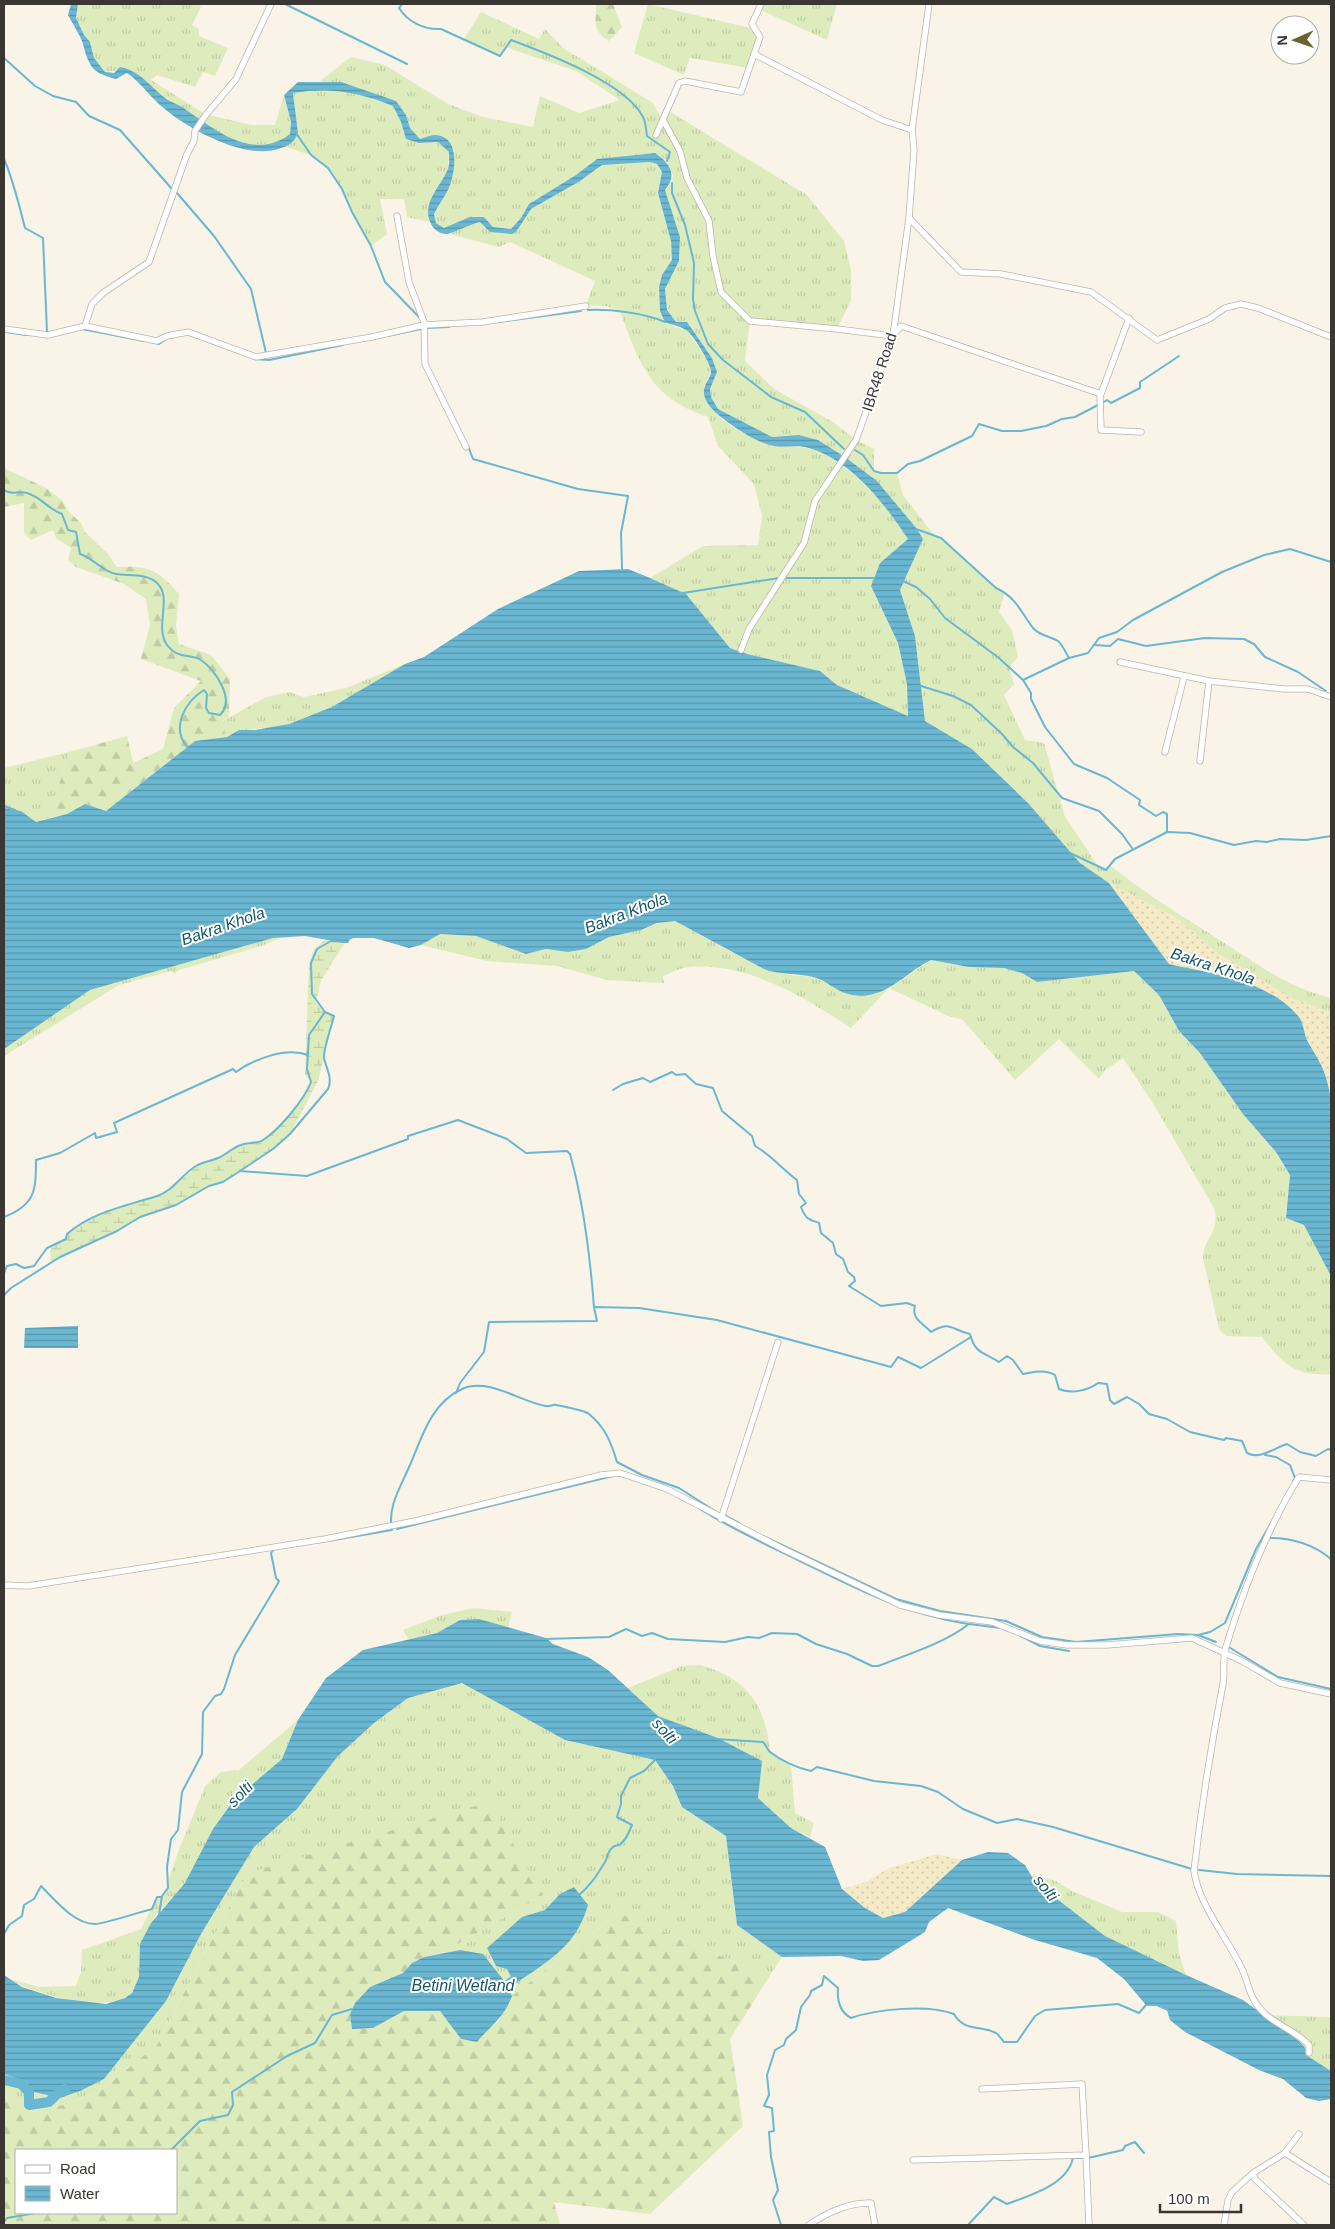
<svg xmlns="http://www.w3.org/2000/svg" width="1335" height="2229" font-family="Arial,sans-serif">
	<defs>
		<pattern id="grass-tufts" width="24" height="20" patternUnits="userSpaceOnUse" patternTransform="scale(1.25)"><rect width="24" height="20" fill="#deecbd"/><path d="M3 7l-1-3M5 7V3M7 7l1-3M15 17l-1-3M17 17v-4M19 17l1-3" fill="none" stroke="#bfcba3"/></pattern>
		<pattern id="forest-firs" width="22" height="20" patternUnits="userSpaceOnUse" patternTransform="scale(1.25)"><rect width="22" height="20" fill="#deecbd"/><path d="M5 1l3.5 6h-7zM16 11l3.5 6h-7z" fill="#bfcba3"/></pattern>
		<pattern id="wetland-marsh" width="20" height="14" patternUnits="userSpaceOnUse" patternTransform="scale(1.25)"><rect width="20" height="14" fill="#deecbd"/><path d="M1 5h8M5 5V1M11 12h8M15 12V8" fill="none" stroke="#bfcba3"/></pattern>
		<pattern id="sand-dots" width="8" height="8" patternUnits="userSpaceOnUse" patternTransform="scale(1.25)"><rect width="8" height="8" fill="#f4eac5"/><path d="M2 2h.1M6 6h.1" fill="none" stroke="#d2c9aa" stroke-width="1.8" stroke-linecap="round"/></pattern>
		<pattern id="water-rules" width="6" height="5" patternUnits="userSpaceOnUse" patternTransform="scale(1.25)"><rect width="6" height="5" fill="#69b7d2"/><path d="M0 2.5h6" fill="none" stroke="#5796ab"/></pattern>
	</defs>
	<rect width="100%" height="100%" fill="#faf3e8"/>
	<g fill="url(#grass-tufts)">
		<path d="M78,4H198L201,7L192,25L199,29V36L228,48L215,76L203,72L195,87L157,75L151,80L205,114L251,125H275L284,95L291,123L290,134C254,161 214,130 186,110C180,106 174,104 169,100C155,92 143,78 129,69L105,72L94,58L90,42L84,36L76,18Z"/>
		<path d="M648,4L755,29L760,37L749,68L690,58L684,75L634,53Z"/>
		<path d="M761,4H837L827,40L758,9Z"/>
		<path d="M481,12L539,39L545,29L563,48L653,103L662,119L667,110L807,195L844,241L851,270V300L837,329L750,321L745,361L774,389L833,422L856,440L874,449V471L881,473H897L903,495L934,535L941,538L996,588L1005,592L999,612L1012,630L1018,657L1009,668L1014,684L1004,695L1025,740L1044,743L1065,817L1099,867L1106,870L1111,866C1148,896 1189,920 1229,946C1267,970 1286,986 1331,998V1013L1294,1000L1247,972L1217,953L1177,918L1109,883L1080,863L1028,803L972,749L925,721L915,636L900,590L923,539L917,529L877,481L845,457L818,440L800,435L772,437L718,409L711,397L710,389L717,372L712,358L687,322H676L667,310L665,289L679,261L680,237L665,190L672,183L673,175L667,161L655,153L597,159L576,175L529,204L521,218L511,229L493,227L484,217L444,228L436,223L434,214L448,191L454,150L436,135L420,139L410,128L406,115L396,101L320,81L351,57L385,65L448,104L483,117L533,127L540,96L579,113L620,100L576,71L505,47L500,56L464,39Z"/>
		<path d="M316,90H346L393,106L401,122L406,139L419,143L438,142L449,152L448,169L428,212L430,222L407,217L404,199H380L387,234L371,246L352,212L342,189L328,168L311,155L286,147L296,138L298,133L293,93Z"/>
		<path d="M650,162L657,164L662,172L658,193L671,241L672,260L662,275L659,287L660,311L674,327L687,330L709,363L711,372L704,388C709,397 714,410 721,418C730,427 763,444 775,446C791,448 805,445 820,452C858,471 886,505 908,539L880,563L871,586L898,643L907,684L908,716L837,685L820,671L746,654L730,648L686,594L650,578L703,546L758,545L762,516L754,484L718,446L708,417C651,398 639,364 620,311L606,306L586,305L595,281L510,242L499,247L450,234L465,225L480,222L490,232H516L531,209L580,181L602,165Z"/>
		<path d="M405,664C369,687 331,712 290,724C269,730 245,726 227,737L221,722L266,697L289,692L304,697L346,688Z"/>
		<path d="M69,752L49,818L36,822L21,811L4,808V768Z"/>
		<path d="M666,921H675L731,952L790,975L815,977L848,994L889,988L931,960L969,967L1004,968L1022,973L1037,982L1134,971L1159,995L1179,1031L1200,1053L1243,1114L1276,1152L1290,1175L1286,1218L1304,1225L1331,1276V1374C1295,1376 1284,1365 1262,1337L1226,1336L1219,1329L1203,1258C1203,1238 1221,1232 1214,1208L1154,1105L1123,1058L1105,1070L1099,1079L1059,1039L1015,1080L962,1019L948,1016L889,988L851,1028C804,997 748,962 688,967C680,968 671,973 663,976L664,983L607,980L557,966L487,961L421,945L440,934L476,936L526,954L546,949L568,952L586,949L609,937L641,930Z"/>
		<path d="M273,938H280L261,946L179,970L174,974L172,971L119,985L4,1056V1049L90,990Z"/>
		<path d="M474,1608L512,1612L508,1629L488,1622L460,1620L437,1633L409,1640L403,1630L442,1615Z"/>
		<path d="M700,1665C747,1678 765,1704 770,1751C778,1755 782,1762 791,1766L795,1813L814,1823L810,1837L791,1828L758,1798L761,1761L718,1738L658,1716L628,1688L682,1666Z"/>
		<path d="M462,1682L565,1740L655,1760L673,1786L682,1807L726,1836L737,1925L782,1957L769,1977L619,1913L512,1996L505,1982L460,1950L442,1953L543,1895L247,1873L157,2045L100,2091L68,2104L28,2112L16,2100L4,2098V2074L26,2082L34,2092L60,2098L104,2079L166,2001L201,1934L254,1847L297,1809L338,1756L374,1723L408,1698Z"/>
		<path d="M298,1720C293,1732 290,1748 282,1759C270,1776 247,1785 234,1801C213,1826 203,1856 185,1883C176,1897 158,1908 151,1923C141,1942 145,1987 126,1997C96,2013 34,1993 6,1978L39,1987L76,1986L81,1972L82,1950L141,1929L157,1897L162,1896L168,1888L169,1878L180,1847L205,1786L221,1772L239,1770Z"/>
		<path d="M1031,1875L1056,1881L1070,1890L1122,1912H1158L1176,1921L1179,1954L1186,1975L1105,1936L1035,1882Z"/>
		<path d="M1265,2015L1331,2017V2071L1306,2055Z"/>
	</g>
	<g fill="url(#forest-firs)" fill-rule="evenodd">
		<path d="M596,4H613L622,27L609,41C590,29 597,21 596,4Z"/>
		<path d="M4,468L46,488L63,501L69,512L81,523L85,532L108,554L117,567C150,566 157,569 179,594L176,626L179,644L211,655L230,679L229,716L221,722L227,737L195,741L106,811L85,804L67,814L49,818L69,752L127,736L133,763L163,749L174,708L201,681L141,659L150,625L146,599L124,584L76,567L68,560L71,548L56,538L53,530L31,540L24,533V503L4,507Z"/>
		<path d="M489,1802L543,1895L442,1953L424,1957L412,1963L403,1973L370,1987L355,2003L350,2014L352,2029L373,2028L404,2011H440L461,2039L477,2042L489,2028L498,2022L512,1996L619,1913L769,1977L730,2039L743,2126L650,2214L554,2202L560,2225H4V2098L16,2100L29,2112L68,2104L100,2091L157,2045L247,1873ZM16,2150H176V2213H16Z"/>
	</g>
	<path fill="url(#wetland-marsh)" d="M325,940L345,943L321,980L316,1002L325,1012L334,1016L318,1081L290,1134L273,1149L223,1182L209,1186L176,1205L140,1217L117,1231L51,1263L50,1246L66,1239L67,1234L83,1223L125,1204L159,1196L170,1189L197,1166L219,1158L240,1145L261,1142L278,1128L301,1099L311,1082L305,1075L309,963L314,949Z"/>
	<g fill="url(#sand-dots)">
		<path d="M1109,883L1177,918L1217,953L1294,999L1331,1013V1099C1326,1072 1322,1066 1308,1042C1304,1035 1304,1024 1299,1017C1268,980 1213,974 1169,964Z"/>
		<path d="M937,1854L962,1860L905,1912L883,1918L865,1908L842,1889L866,1882L889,1868Z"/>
	</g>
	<g fill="url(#water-rules)">
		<path d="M71,4H78L76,18L84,35L90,42L94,58L105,72L114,73L120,67C140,70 152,89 168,100C173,103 180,105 185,109C214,129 253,162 290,134L291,122L284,95L298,82H341L396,101L406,115L410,128L420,139C424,138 430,135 435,135C462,136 455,175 448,190C444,198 438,206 434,214L436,223L444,228L470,217H484L493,227L511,229L521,218L529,204L576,175L597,159L655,153C670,163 678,175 665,190L680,237L679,261L665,289L667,310L676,322H687L712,358L717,372L710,389L711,397L718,409L772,437L799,435L818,440L845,457L877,481L917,529L923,539L900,590L915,636L925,721L972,749L1028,803L1080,863L1109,883L1169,964C1213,974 1268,980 1299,1017C1304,1024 1304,1035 1308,1042C1322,1066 1326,1071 1331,1099V1276L1304,1225L1286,1218L1290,1175L1276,1152L1243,1114L1200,1053L1179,1031L1159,995L1134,971L1037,982L1022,973L1004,968L969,967L931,960C904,973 884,1003 848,994C835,991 825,979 813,977C796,973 780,975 764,969L675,921L657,923L641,930L609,937L586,949L568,952L546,949L526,954L476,936L440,934L421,945L409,948L374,938H353L345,943L305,936L273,938L90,990L4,1049V808L21,811L36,822L67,814L85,804L106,811L195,741L227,737L239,730H255L289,724L332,707L405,664L424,657L498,609L579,571L628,569L650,578L686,594L730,648L747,654L820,671L837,685L908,716L907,684L898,643L871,586L880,563L908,539C884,503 852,461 809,448C798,444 786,448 774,446C757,443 735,428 721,417C712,410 700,398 705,386C707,381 711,376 711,372C712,365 692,333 686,330C680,326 672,325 665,322L660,311L659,287L662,275L672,260L671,241L658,193L662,172L657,164L650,162L602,165L580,181L531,209L516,232L512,234L490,232L480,222C471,224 453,233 447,234C440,234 434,230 431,224C421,203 439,189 447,171C450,166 449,158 449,152L438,142L419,143L406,139L401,122L393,106C358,92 331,87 293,93L298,133C295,142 287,147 278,149C243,160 186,128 160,105C148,94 140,82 127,73L116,79C94,73 90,69 84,48C82,37 73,25 68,15Z"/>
		<path d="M78,1326V1348H24L25,1328Z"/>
		<path d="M479,1619L546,1638L553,1644L588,1657L608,1670L658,1716L718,1738L762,1761L758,1798L791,1828L825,1847L842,1889L865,1908L883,1918L905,1912L962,1860L988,1852L1008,1853L1025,1865L1035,1882L1105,1936L1186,1975L1243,2000L1300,2042L1305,2048L1306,2055L1331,2071V2099L1319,2101L1306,2098L1283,2079L1259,2070L1185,2032L1170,2020L1167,2010L1157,2005H1146L1124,1979L1097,1958L1035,1940L948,1908L929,1922L925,1932L879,1960L863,1961L841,1956L782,1957L737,1925L726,1836L682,1807L673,1786L655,1760L565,1740L462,1683L408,1698L374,1723L338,1756L297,1809L254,1847L201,1934L166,2001L104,2079L80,2091L60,2098L34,2092L26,2082L4,2074V1975L22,1987L56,1998L106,2004L125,1998L132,1993L139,1977L140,1944L151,1923L185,1883L213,1829L234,1800L282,1759L298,1720L326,1678L363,1650L437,1633L460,1620Z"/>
		<path d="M574,1887L588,1905C576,1947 549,1960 515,1984L507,1969L496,1966L487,1948L522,1917L545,1910L560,1894Z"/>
		<path d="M460,1950L483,1954L505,1982L512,1996C504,2018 491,2025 477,2042L461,2039L440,2011H404L373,2028L352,2029L350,2014L355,2003L370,1987L403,1973L412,1963L424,1957Z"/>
	</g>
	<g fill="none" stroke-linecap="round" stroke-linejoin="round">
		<g stroke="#69b7d2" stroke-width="2">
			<path d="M285,4L407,64"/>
			<path d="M402,4L399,8C408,22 424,30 441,29L500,56L511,40C546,53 626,83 643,117C646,122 646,130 647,136L670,152L667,161"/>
			<path d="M4,58L35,86L53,96L76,102L89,116L120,130L172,189"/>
			<path d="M296,133L311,155L328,168L342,189L352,212L371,246L385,282L420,318"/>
			<path d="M4,159C13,179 19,205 25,228L43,238L47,332"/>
			<path d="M672,183V193L685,225L694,263L693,299L695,311L708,344L723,360L771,397L805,412L844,449"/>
			<path d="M177,193L214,236L251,289L266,353"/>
			<path d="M588,310C610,309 645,313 665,322"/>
			<path d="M498,322L581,311"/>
			<path d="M426,328L449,327"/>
			<path d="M82,329L144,341"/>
			<path d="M6,332L26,335"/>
			<path d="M387,336L421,329"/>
			<path d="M156,343L159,344L165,340"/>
			<path d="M254,359L269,360L343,345"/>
			<path d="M1102,403L1107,400L1111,403L1140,388V382L1179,356"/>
			<path d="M468,446L473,459L578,489L628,496L621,533L622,569"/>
			<path d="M855,450L863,455L874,471L881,473H897L908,464L920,461L972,436L979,424L1002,431H1021L1046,426L1062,419L1075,417L1098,405"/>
			<path d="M4,490C12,496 18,490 27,493C41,497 48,509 62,514L68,530L76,532L80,554C93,558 103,572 116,574C129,576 147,573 157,583C173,598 154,626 167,645C179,660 189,653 201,660C215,669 236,700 220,715L209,713L206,708L207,694L204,690C185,702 170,728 188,748"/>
			<path d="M916,529L941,538L996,588C1016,597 1021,612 1033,628C1040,636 1050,636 1058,641C1062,644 1066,653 1069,658"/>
			<path d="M784,578H874"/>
			<path d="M903,581L916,587L930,599L945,618L999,658L1023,680L1069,658L1088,653L1099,638L1117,632L1133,620L1222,572L1264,555L1290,549L1331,562"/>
			<path d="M683,593L779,578"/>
			<path d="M1094,645L1110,646L1118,639L1146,646L1205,638L1244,639L1254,644L1265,657L1298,672L1326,691"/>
			<path d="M1023,680L1031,693V699L1045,727L1074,764L1107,778L1140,800L1139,805L1156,816L1163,812L1167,814V832"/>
			<path d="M921,686L953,696L971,705L1002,734L1013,747L1033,763L1062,798L1099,811L1122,834L1132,848"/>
			<path d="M4,806L15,810"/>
			<path d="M1070,853L1106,870L1115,859L1167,832L1190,833L1234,845L1256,841L1267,842L1280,839L1306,840L1331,836"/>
			<path d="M613,1090L623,1084L643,1078L650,1082L672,1072L676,1075L685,1074L696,1084L713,1088L722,1111L752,1136L755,1146C771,1155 782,1169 797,1180L799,1194L806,1203L801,1207C806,1220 809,1219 819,1223L821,1233L833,1243L836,1254L843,1259L848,1272L854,1277L855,1281L849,1286L881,1306L907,1303L915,1306C911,1319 923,1323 931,1332C951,1320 951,1330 970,1334C975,1354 984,1352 999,1362L1007,1356L1013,1360L1023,1374C1032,1372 1045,1369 1055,1375L1059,1389C1071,1394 1087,1391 1098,1383L1107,1384L1110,1400L1114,1404L1127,1397L1139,1404L1149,1414L1167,1419L1190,1432L1224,1440L1226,1438L1242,1441L1247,1453C1260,1460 1274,1448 1287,1444L1300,1452L1316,1456L1328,1449L1331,1450"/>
			<path d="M240,1171L273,1149L290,1134L328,1089C333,1078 326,1068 324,1058C323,1050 332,1025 334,1016L325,1012"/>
			<path d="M4,1217C35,1205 36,1191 36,1160L60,1153L95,1133L96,1138L117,1132L114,1123L233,1069L236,1072C254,1059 286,1047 308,1055"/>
			<path d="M4,1273L7,1266L16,1264L24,1268L34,1266L47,1248L66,1239L67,1234C92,1212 126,1206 157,1196C173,1191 182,1174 196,1166C203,1162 211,1161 218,1158C226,1155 233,1147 241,1145C248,1142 257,1144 263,1140C279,1130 304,1100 311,1082L307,1069L309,1035L325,1012L312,994L311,963L317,949L331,941L348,942"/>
			<path d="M4,1295L11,1288L60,1257L117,1231L140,1217L176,1205L209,1186L223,1182L240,1171L307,1176L408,1139V1136L458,1120L507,1139L526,1153L567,1151L570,1154C584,1204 590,1255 594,1307"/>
			<path d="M456,1393L460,1383L484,1352L489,1322L597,1321L594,1307L639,1308L717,1320L891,1367L898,1357L921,1368L971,1337"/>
			<path d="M1265,1455L1276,1457L1290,1465L1295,1478L1293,1481"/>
			<path d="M700,1509C732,1529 765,1544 798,1560C853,1587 906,1615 968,1624"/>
			<path d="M724,1515L739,1523"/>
			<path d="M397,1529L613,1476"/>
			<path d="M763,1536L896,1599L940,1611L1006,1621L1042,1637L1076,1642L1178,1634L1198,1635L1216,1642"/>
			<path d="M1270,1538C1293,1538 1313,1544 1331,1559"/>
			<path d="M328,1541L392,1530C387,1507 401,1486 410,1465C422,1437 431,1403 462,1389C489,1377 520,1402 546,1406C550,1407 553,1404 556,1405C562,1406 586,1411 589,1414C605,1427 611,1442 617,1462L642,1475L679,1488L715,1511"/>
			<path d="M1198,1635L1210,1632L1225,1623L1256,1549L1271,1523"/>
			<path d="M1021,1636L1040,1646L1069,1651"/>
			<path d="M545,1639L609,1637L626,1629L642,1636L652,1633L668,1639L725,1642L748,1637L759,1638L772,1633L797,1634L816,1644L847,1654L872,1666H878C906,1655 945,1643 969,1624L1001,1628"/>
			<path d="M1227,1646L1278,1677L1331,1689"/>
			<path d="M716,1739L763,1742C766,1745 767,1749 770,1752C783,1762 794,1767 811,1771L817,1767L874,1781L921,1786L938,1792L963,1809L997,1823L1017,1819L1053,1827L1192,1869"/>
			<path d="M1199,1870L1237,1874L1331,1876"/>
			<path d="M578,1896C591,1885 597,1875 605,1862C608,1857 607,1852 612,1848C614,1845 616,1846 619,1845C626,1841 629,1832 632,1825L617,1817L621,1804V1796L630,1778L644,1771L655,1760"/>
			<path d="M159,1915L162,1896L168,1888L167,1867L171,1839L178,1830L182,1792L202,1754L203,1712L215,1696L221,1694L224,1689L235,1655L277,1585L279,1581L276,1578L271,1553L274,1549"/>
			<path d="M4,1934L9,1925L22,1916L24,1905L34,1899L41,1886C55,1900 74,1924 95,1924C104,1924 140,1912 152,1909L157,1897H161"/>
			<path d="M505,1982L513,1976"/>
			<path d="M171,2150L200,2121L228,2115L233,2105L232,2092L287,2056L315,2043L332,2015L352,2009"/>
			<path d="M1088,2158L1123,2150L1125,2146L1135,2142L1144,2153"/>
			<path d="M4,2222L7,2218L36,2213"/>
			<path d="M781,2225L773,2200L778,2190L771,2157L769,2132L774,2131L772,2108L764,2106L769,2095L767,2075L775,2050L784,2045L786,2039L796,2030L801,2007L810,1995L811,1991L822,1985L824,1976L838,1988C837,2000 840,2012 851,2018C877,2009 927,2004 954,2014C964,2032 981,2025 996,2033C999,2035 1002,2040 1004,2042H1017L1035,2016L1045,2010L1118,2004L1139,2013L1146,2005H1157L1168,2010"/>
			<path d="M968,2225L994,2197L1007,2204C1031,2195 1067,2185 1073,2158H1083"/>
		</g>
		<path stroke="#69b7d2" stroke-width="10" d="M4,2080L21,2084L29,2092V2105L49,2102L61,2090L65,2089"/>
		<defs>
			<g id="minor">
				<path d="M754,54L882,120L912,130"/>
				<path d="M663,120L680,151L687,178L709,221L713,256L721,292L750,321L837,329L893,336L901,326L1101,394L1129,318"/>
				<path d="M656,135L679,83L685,81L741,92L760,37L752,24L761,4"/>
				<path d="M397,216L409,282L424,322L425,364L466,447"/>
				<path d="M909,218L961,272L1001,274L1091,292L1157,340L1209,319L1225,308L1241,304L1258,308L1331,337"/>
				<path d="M85,326L92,304L103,293L149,262L187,154L194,141L195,131L205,116L236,79L271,4"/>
				<path d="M4,329L48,335L85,326L157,341L167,336L188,332L256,357L372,337L424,325L483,322L586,306"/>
				<path d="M1100,394L1101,430L1141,432"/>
				<path d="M741,650L749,629L804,543L815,501L856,440L893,336L909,218L914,150L912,130L929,4"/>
				<path d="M1120,662L1209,681L1284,689H1308L1331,697"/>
				<path d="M1165,752L1184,677"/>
				<path d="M1200,761L1209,681"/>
				<path d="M721,1519L778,1342"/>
				<path d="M4,1585L28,1586L325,1539L420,1520L601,1475L620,1473L667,1489L783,1549L900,1605L939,1615L992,1622L1040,1641L1067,1645H1107L1192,1638L1242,1661L1280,1683L1331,1694"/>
				<path d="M1309,2053V2045C1297,2032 1279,2026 1265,2014C1248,1998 1250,1985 1241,1967C1227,1938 1198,1903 1194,1871C1201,1809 1211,1746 1223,1684C1225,1672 1222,1658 1226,1647C1244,1588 1266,1530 1299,1477L1331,1480"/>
				<path d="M1285,2153L1331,2182"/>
				<path d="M1086,2155L1089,2225"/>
				<path d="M913,2160L1086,2155L1082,2084L982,2089"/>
				<path d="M1253,2173L1255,2179L1304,2225"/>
				<path d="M809,2225C826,2213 850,2202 871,2203L875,2225"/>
				<path d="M1224,2225L1228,2200L1232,2192L1253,2173L1285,2153L1299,2134"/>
			</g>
		</defs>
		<use href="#minor" stroke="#bbb4aa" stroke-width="7"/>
		<use href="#minor" stroke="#fff" stroke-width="5.5"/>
	</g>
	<g text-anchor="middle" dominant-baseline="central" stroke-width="4" stroke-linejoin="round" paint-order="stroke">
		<g font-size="15" fill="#3a3733" stroke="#fff">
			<text transform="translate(879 372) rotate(-72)">IBR48 Road</text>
		</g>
		<g font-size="16" font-style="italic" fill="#165669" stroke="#fff">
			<text transform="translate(626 913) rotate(-21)">Bakra Khola</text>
			<text transform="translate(223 926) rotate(-19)">Bakra Khola</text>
			<text transform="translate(1213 966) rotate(18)">Bakra Khola</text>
			<text transform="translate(665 1731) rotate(47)">solti</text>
			<text transform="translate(240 1794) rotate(-46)">solti</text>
			<text transform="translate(1046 1888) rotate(51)">solti</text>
			<text x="463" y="1985">Betini Wetland</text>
		</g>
	</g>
	<rect width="1335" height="2229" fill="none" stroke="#3a3733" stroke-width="10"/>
	<rect x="15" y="2149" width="162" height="65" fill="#ffffff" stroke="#b0afad"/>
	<rect x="25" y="2165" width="25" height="8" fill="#ffffff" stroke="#b0afad"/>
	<text x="60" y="2174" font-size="15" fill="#3a3733">Road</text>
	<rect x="25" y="2186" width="25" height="15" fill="url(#water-rules)" stroke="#b0afad"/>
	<text x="60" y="2199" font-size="15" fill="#3a3733">Water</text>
	<g transform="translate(1295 40) rotate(268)"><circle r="24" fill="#ffffff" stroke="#b0afad"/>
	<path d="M0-4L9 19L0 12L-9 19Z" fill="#6c6430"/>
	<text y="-8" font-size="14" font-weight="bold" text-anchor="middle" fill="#3a3733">N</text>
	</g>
	<path d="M1160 2204v8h81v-8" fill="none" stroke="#3a3733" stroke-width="2.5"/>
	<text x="1168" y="2204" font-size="15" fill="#3a3733" stroke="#ffffff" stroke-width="4" paint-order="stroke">100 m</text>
</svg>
